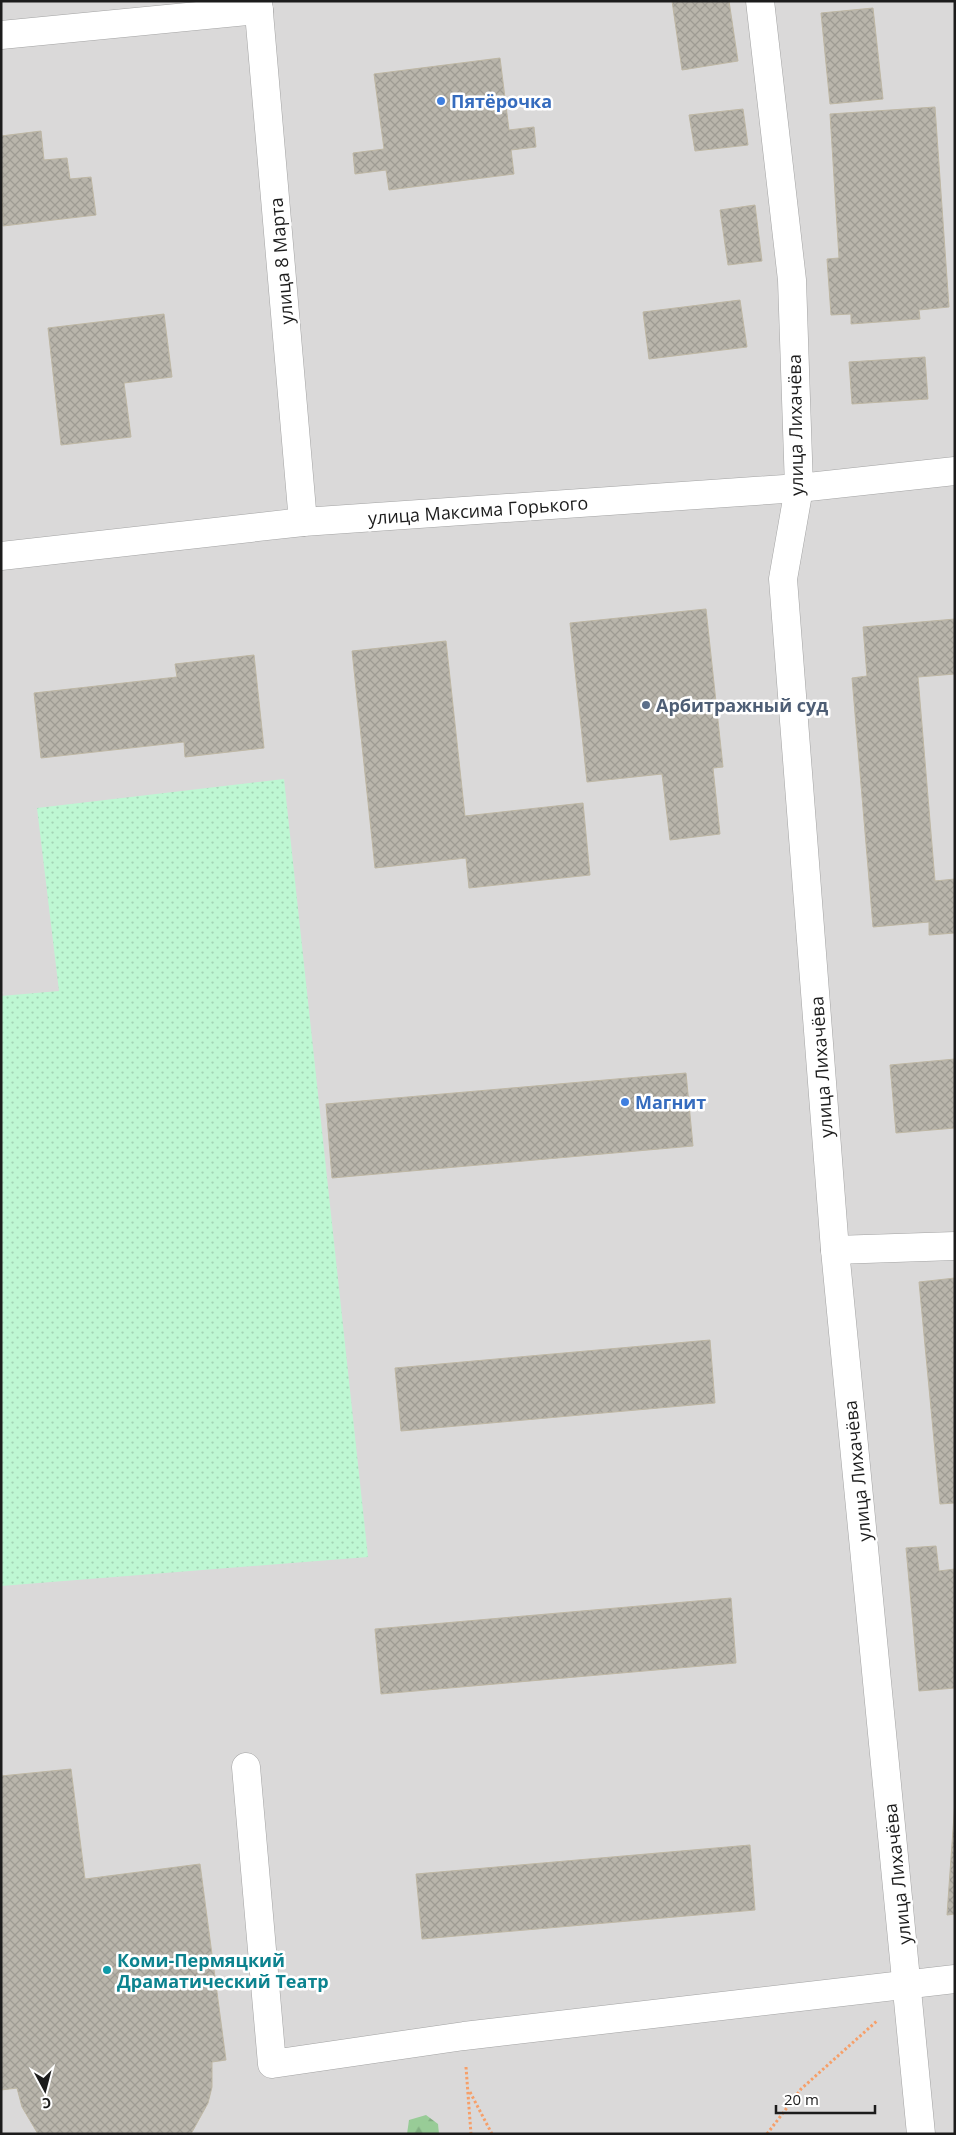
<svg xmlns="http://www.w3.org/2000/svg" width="956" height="2135" font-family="'Open Sans',sans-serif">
	<defs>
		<pattern id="forest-firs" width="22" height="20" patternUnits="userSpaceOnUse" patternTransform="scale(1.25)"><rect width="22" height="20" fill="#98cc97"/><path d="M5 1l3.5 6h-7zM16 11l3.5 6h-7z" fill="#82af82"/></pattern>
		<pattern id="park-dots" width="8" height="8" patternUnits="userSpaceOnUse" patternTransform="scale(1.25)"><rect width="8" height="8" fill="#bef7d3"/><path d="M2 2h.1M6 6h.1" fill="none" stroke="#a3d3b5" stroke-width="1.8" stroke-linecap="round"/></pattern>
		<pattern id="building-cross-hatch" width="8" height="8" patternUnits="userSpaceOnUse" patternTransform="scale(1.25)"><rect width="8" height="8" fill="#b9b5ab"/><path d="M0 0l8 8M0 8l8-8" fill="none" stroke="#9e9b93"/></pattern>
	</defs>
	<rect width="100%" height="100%" fill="#edece1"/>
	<rect fill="#dad9d9" x="1" y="1" width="954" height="2133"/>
	<path fill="url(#forest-firs)" d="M426,2115L438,2124L439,2134H407L409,2120Z"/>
	<path fill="url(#park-dots)" d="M284,779L368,1557L1,1586V996L59,991L37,808Z"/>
	<g fill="url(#building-cross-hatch)" stroke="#beb7a4">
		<path d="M672,1H729L738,61L682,70Z"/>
		<path d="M873,8L883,99L830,104L821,13Z"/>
		<path d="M500,58L509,130L534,127L536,147L511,150L514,174L389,190L386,170L355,174L353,153L384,149L374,74Z"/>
		<path d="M935,107L949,307L919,310L920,319L851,324V314L831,315L827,259L839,258L830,114Z"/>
		<path d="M743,109L748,145L695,151L689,115Z"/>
		<path d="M41,131L44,160L67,158L70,179L91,177L96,215L3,226L1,136Z"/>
		<path d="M755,205L762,261L728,265L720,210Z"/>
		<path d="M740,300L747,347L649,359L643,312Z"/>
		<path d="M164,314L172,377L124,383L131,437L61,445L48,328Z"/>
		<path d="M925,357L928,399L852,404L849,362Z"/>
		<path d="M706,609L723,767L713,768L720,834L670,840L662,774L587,782L570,623Z"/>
		<path d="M955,619V674L918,677L935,881L955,879V933L929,935V922L873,927L852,678L867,676L863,627Z"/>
		<path d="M446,641L465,816L583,803L590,875L469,888L466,858L375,868L352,651Z"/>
		<path d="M254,655L264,748L185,757L184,742L41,758L34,693L177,677L175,664Z"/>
		<path d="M955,1059V1128L896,1133L890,1065Z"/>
		<path d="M686,1073L693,1146L332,1178L326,1104Z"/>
		<path d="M955,1278V1503L940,1504L919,1282Z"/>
		<path d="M710,1340L715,1403L401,1431L395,1368Z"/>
		<path d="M936,1546L939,1571L955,1569V1688L919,1691L906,1548Z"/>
		<path d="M731,1598L736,1663L381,1694L375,1629Z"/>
		<path d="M71,1769L85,1879L200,1864L226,2060L212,2062V2087L208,2103L191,2134H38L22,2107L17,2088L1,2090V1776Z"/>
		<path d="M955,1801V1914L947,1915Z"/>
		<path d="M750,1845L755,1910L422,1939L416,1874Z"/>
	</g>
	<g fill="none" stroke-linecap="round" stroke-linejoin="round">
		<defs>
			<g id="minor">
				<path d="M258,1L303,522"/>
				<path d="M760,1L792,280L799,488L783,579L835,1250L921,2134"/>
				<path d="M1,35L259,10"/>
				<path d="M1,556L303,522L799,488L955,471"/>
				<path d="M835,1250L955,1246"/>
				<path d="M246,1767L272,2064L464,2036L955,1979"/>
			</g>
		</defs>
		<use href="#minor" stroke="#a3a3a3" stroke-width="29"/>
		<g stroke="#f69f69" stroke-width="3" stroke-dasharray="2.5 2.5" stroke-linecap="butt">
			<path d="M466,2067L471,2134"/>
			<path d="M470,2092L492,2134"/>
			<path d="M767,2134L801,2089L878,2020"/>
		</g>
		<use href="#minor" stroke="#fff" stroke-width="28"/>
	</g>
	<g fill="#3f7fe0" stroke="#fff" stroke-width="2">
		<circle cx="441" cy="101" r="5"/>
		<circle cx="625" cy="1102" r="5"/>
	</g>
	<circle fill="#5c6f8a" stroke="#fff" stroke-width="2" cx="646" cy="705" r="5"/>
	<circle fill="#0f9aa8" stroke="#fff" stroke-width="2" cx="107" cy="1970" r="5"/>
	<g text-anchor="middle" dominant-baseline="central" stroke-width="5" stroke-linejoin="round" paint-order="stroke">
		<g font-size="18" font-weight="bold" fill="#366cbe" stroke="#fff" text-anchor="start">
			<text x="451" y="101">Пятёрочка</text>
			<text x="635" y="1102">Магнит</text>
		</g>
		<g font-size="18" fill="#1c1c1c" stroke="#fff">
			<text transform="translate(281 261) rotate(-95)">улица 8 Марта</text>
			<text transform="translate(795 425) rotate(-91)">улица Лихачёва</text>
			<text transform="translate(478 510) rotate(-4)">улица Максима Горького</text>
			<text transform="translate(821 1067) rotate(-94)">улица Лихачёва</text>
			<text transform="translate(857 1471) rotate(-96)">улица Лихачёва</text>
			<text transform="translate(897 1874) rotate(-96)">улица Лихачёва</text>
		</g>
		<g font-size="18" font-weight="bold" fill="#4e5e75" stroke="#fff" text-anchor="start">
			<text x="656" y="705">Арбитражный суд</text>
		</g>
		<g font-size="18" font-weight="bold" fill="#0d838f" stroke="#fff" text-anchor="start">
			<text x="117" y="1960">Коми-Пермяцкий<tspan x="117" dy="21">Драматический Театр</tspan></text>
		</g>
	</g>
	<rect width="956" height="2135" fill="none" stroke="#1c1c1c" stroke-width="5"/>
	<g transform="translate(45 2090) rotate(173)" stroke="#ffffff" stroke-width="4" paint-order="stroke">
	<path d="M0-4L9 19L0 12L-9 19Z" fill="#1c1c1c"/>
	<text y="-8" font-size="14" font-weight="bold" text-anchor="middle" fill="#1c1c1c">С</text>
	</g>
	<path d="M776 2105v8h99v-8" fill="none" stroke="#1c1c1c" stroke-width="2.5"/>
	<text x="784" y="2105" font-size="15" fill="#1c1c1c" stroke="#ffffff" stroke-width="4" paint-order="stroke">20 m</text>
</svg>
